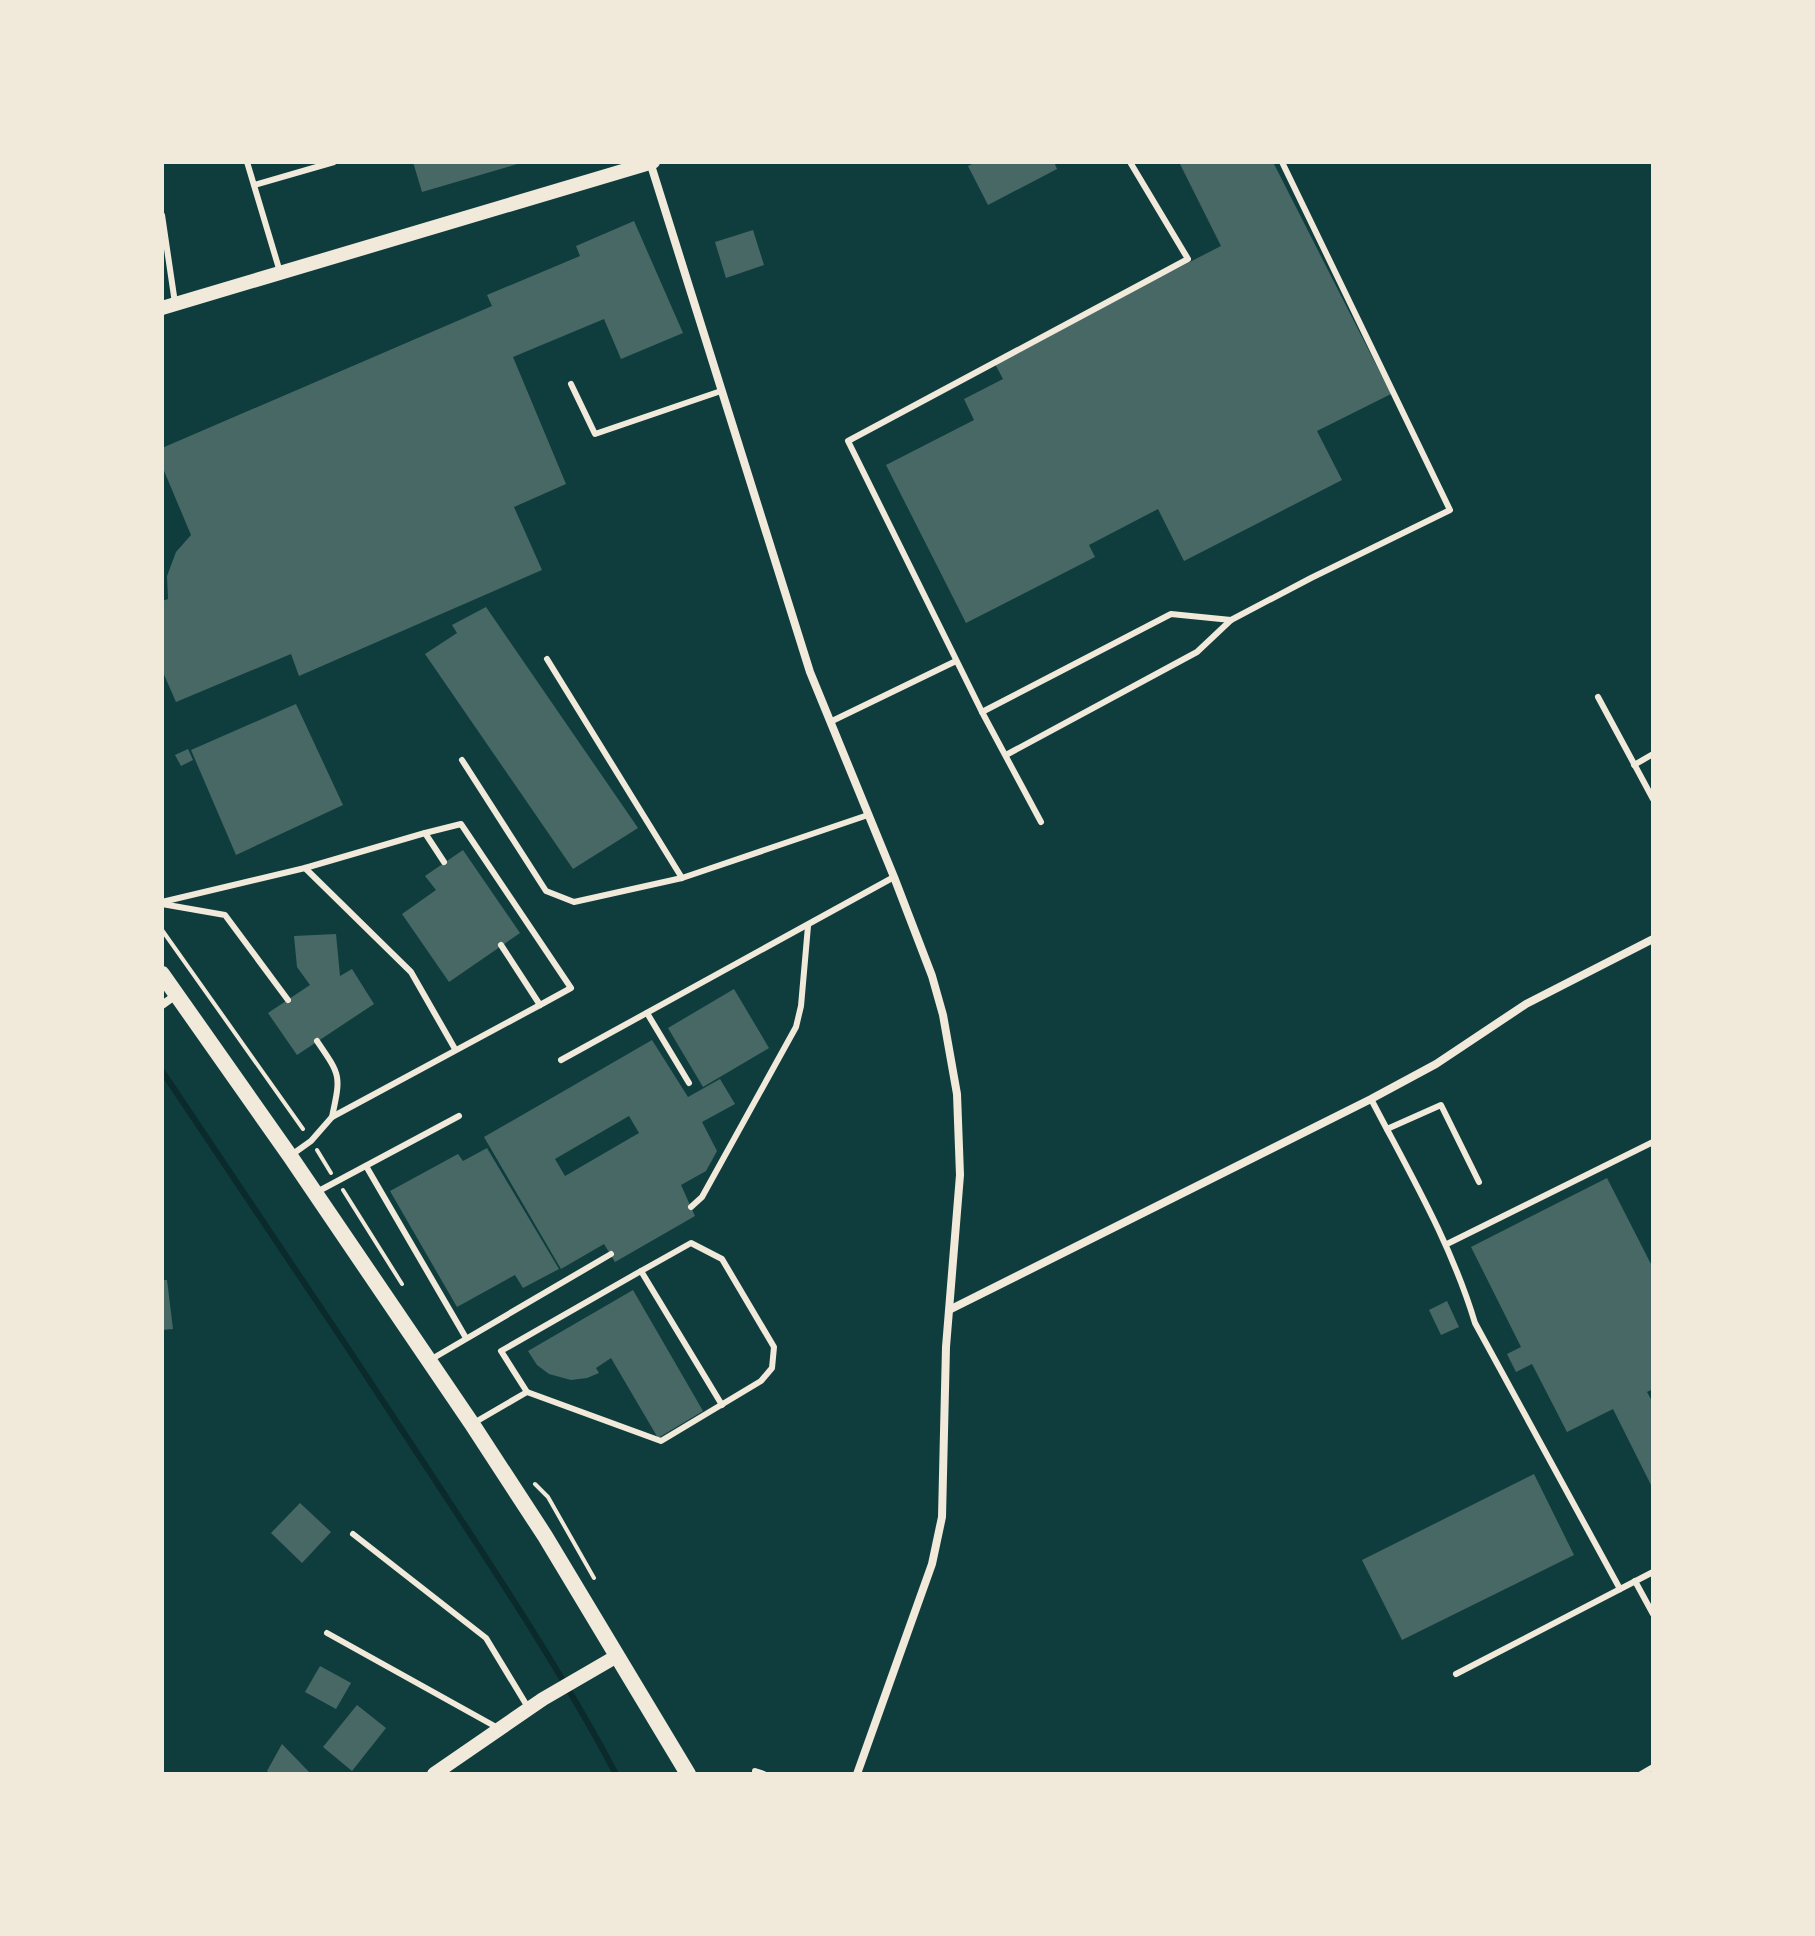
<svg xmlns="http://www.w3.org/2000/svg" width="1815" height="1936" font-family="Poppins,sans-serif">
	<rect width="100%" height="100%" fill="#0f3d3e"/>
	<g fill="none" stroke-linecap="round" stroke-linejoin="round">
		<path stroke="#0a2a2b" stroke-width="6" d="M162,1071C254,1207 345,1343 435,1480C498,1576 562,1672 616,1774"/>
	</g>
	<g fill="#486865" fill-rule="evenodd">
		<path d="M413,162H521V163L422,192Z"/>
		<path d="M976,162H1054L1057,169L988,205L968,166Z"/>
		<path d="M1179,162H1273L1391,394L1317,431L1342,480L1184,561L1158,509L1089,545L1095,557L966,623L886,465L974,420L964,399L1003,379L994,362L1221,246Z"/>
		<path d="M634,221L683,333L621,359L604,319L513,357L566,484L514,507L542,570L299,676L291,654L176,702L162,670V601L168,599L167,576L176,552L191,535L162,466V448L492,306L487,295L580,256L576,246Z"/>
		<path d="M753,230L764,265L726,278L715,242Z"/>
		<path d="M486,607L638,828L573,869L425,654L457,633L452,625Z"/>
		<path d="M296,704L343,805L236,855L191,750Z"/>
		<path d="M188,749L193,760L181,766L175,755Z"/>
		<path d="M463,850L520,933L449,982L402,914L436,890L425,876Z"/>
		<path d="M336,934L340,976L352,969L374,1004L297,1055L268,1013L310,985L297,967L294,936Z"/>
		<path d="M734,989L769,1048L703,1087L668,1028Z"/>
		<path d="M652,1040L688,1097L720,1079L735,1104L702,1122L717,1151L706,1171L681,1185L695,1216L615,1262L604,1244L561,1269L484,1137ZM629,1116L639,1133L565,1176L555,1159Z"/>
		<path d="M487,1148L559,1269L523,1288L515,1275L457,1307L390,1191L458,1154L463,1161Z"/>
		<path d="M1607,1178L1653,1268V1389L1647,1392L1653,1403V1489L1613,1409L1567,1432L1532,1364L1516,1372L1507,1354L1521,1347L1471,1247Z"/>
		<path d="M162,1280H167L173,1329L162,1330Z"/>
		<path d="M633,1290L703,1411L658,1438L611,1358L596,1368L599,1373L587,1378L571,1380L549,1374L537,1365L528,1351Z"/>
		<path d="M1447,1301L1459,1327L1441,1335L1429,1310Z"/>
		<path d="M1534,1474L1574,1555L1402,1640L1362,1560Z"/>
		<path d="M300,1503L331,1532L302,1563L271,1533Z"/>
		<path d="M320,1666L351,1683L336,1709L305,1692Z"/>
		<path d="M357,1705L386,1728L352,1771L323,1747Z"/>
		<path d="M282,1744L311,1774H271L267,1771Z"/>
	</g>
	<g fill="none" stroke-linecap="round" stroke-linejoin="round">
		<g stroke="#f1e9da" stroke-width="4">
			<path d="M162,930L303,1129"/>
			<path d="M317,1150L331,1173"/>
			<path d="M343,1190L402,1284"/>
			<path d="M535,1484L548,1497L594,1578"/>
		</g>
		<g stroke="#f1e9da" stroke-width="6">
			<path d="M247,162L280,272"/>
			<path d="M254,185L334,162"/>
			<path d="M162,215L175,303"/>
			<path d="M571,384L595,434L721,391"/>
			<path d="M547,659L682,878"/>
			<path d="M1598,697L1653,799"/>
			<path d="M982,712L1171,614L1231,620"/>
			<path d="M830,722L956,661"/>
			<path d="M1006,755L1197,652L1231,620L1311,578L1450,510L1282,162"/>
			<path d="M462,760L546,891L574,902L682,878L868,815"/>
			<path d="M1634,765L1653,754"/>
			<path d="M1041,822L982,712L848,441L1188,259L1130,162"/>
			<path d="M425,833L461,824L571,988L540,1005"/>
			<path d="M305,868L411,972L455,1049"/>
			<path d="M162,902L305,868L425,833L444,862"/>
			<path d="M162,904L225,915L288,1000"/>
			<path d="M647,1013L689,1083"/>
			<path d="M317,1041C341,1076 341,1075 332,1117"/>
			<path d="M561,1060L894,877"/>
			<path d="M1371,1099C1409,1172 1451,1243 1475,1323L1620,1589"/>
			<path d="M1387,1129L1441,1105L1479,1182"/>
			<path d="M290,1156L311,1141L332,1117L540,1005L501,945"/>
			<path d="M366,1166L466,1338"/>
			<path d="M315,1193L459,1116"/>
			<path d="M691,1207L702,1197L796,1027L801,1006L808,926"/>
			<path d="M1447,1244L1653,1142"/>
			<path d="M430,1360L611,1254"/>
			<path d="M527,1392L501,1351L641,1271L722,1405"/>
			<path d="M472,1424L527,1392L661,1441L761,1381L772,1368L774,1347L722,1259L691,1243L641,1271"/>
			<path d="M353,1534L486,1638L529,1709"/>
			<path d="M1635,1581L1653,1614"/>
			<path d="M327,1633L498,1728"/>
			<path d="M1456,1674L1653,1572"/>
			<path d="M755,1774V1771L764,1774"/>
			<path d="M1641,1774L1653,1767"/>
		</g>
		<g stroke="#f1e9da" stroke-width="8">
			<path d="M650,162L810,672L894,877L932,976L943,1015L957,1094L960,1175L946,1347L942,1517L932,1564L857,1774"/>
			<path d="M162,1005L176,995"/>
			<path d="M951,1309L1371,1099L1436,1064L1526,1004L1653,939"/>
		</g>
		<g stroke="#f1e9da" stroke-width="14">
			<path d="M162,308L653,162"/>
			<path d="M434,1774L543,1699L617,1656"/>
		</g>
		<path stroke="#f1e9da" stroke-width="16" d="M162,974L290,1156L472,1424L545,1536L688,1774"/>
	</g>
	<rect width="1815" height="1936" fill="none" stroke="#f1e9da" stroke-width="328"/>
</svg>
